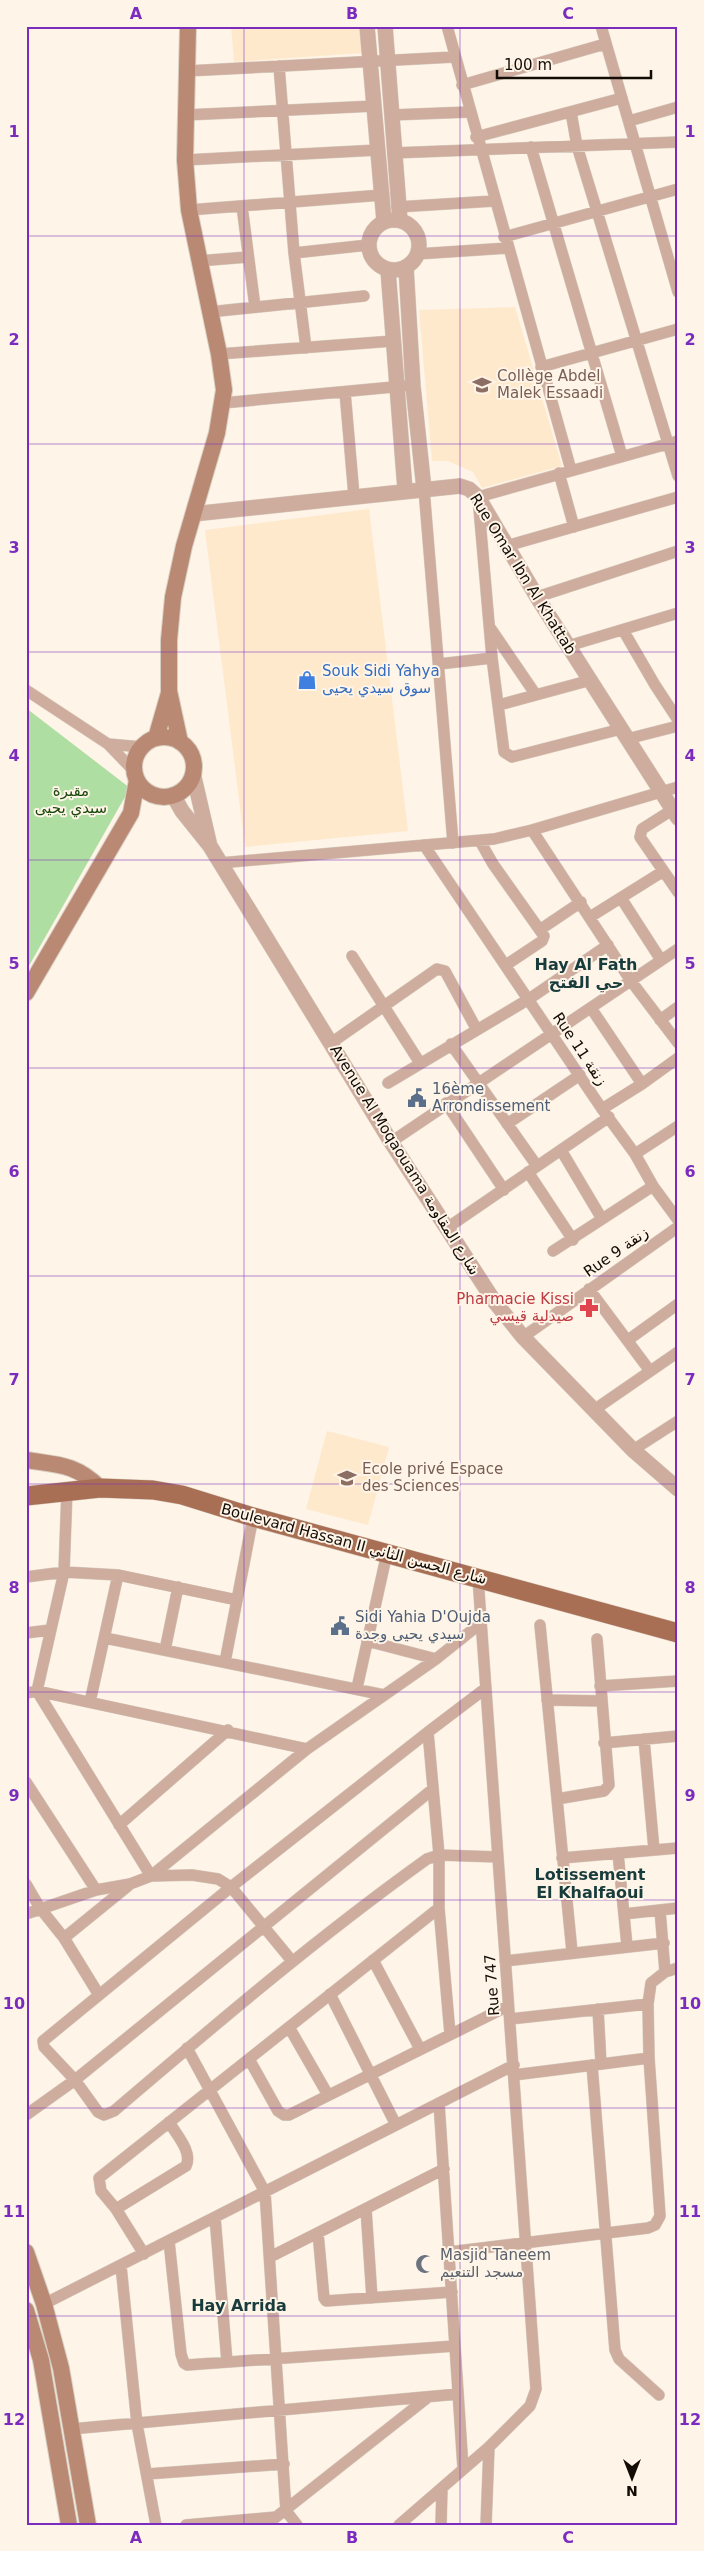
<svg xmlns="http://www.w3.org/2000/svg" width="704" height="2551" viewBox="0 0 704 2551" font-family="'DejaVu Sans','Noto Naskh Arabic',sans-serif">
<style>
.built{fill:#ffe9cc}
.green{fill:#afdea2}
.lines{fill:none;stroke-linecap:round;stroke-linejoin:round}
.minor-casing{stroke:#d8cfc3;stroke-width:12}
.tertiary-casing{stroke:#d8cfc3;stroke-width:16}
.secondary-casing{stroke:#d8cfc3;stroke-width:18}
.primary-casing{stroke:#d8cfc3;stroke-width:20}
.minor{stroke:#cead9e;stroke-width:11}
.tertiary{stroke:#cead9e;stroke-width:15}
.secondary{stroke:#b98974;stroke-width:16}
.primary{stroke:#a96f55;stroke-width:19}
.grid{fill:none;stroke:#7b2cbf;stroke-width:1;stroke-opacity:0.55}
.labels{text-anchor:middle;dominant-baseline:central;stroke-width:4;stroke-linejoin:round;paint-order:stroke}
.education-label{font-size:15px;fill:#785e54;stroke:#fef4e7;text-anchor:start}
.street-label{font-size:15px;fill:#120c05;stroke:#fef4e7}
.shop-label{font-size:15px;fill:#366cbe;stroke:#fef4e7;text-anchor:start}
.park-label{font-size:15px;fill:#1a480a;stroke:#fef4e7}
.service-label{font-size:15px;fill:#4e5e75;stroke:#fef4e7;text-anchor:start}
.health-label{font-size:15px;fill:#be3a42;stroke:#fef4e7;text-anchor:end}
.worship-label{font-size:15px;fill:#5b616d;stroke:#fef4e7;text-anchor:start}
.neighbourhood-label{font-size:16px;font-weight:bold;fill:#183b3c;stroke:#fef4e7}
.neatline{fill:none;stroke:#7b2cbf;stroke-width:2}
.grid-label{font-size:16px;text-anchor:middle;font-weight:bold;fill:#7b2cbf}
</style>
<rect width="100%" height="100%" fill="#fef4e7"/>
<path class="built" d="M231,26H361L363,53L234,62Z
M515,307L562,466L482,488L473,472L448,461H432L419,310Z
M369,509L408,831L245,847L205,530Z
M327,1431L389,1447L368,1525L306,1509Z"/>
<path class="green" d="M26,708L130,788L26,971Z"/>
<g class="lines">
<g class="minor-casing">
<path id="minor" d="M447,26L571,470
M601,26L678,292
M279,66L294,253L306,348
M187,71L454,57
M462,85L605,44
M571,112L577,146L678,476
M185,115L375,106
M391,115L469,112
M629,121L678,107
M476,137L622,98
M531,147L622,456
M393,153L678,142
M185,160L378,150
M242,206L255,307
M397,207L494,201
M189,210L382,195
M504,237L678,189
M294,253L368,245
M417,254L508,248
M198,261L248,257
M209,312L364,296
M219,354L393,341
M541,367L678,329
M345,392L354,496
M223,403L404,386
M559,473L574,527
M424,489L453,843
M506,546L678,497
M537,597L678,551
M491,629L536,695
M623,630L655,685L678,720
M568,646L678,613
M439,664L492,658
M26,690L108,744L135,772
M499,705L591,680
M621,729L512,757L504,752L492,658L478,497L678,441
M627,739L678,726
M108,744L142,747
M672,810L642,829L640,837L678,892
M532,830L631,981L678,1043
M480,841L493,864L544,936L542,941L506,965
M424,845L602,1109L635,1154L653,1186L678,1220
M220,863L494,839L532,830L678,787
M621,898L661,960
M590,917L662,872
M541,929L581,902
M352,956L420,1063
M591,1008L642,1084
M660,1020L678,1007
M331,1043L437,969L445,971L477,1030
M451,1044L537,1166
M388,1083L529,999L608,945
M446,1103L504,1190
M602,1109L642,1084L678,1058
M507,1124L580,1075
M391,1142L678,949
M561,1150L602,1219
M635,1154L678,1126
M528,1172L573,1240
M447,1228L609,1117
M553,1251L653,1186
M589,1289L650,1371
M523,1337L678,1227
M628,1340L678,1304
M594,1410L678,1352
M633,1450L678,1421
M67,1490L64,1572L37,1691L151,1876L307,1749L436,1659L481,1623
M26,1577L64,1572L118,1575L237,1600
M540,1625L572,1952
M26,1633L50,1630
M105,1638L384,1695
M367,1641L436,1659
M165,1650L178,1587
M225,1662L253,1517
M600,1686L678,1681
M357,1688L387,1553
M486,1688L428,1732L439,1855L498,1857
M26,1693L37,1691L307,1749
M547,1700L602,1701
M90,1702L118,1575
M428,1732L231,1887L43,2041L44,2047L75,2080L433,1789
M644,1739L654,1850
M604,1743L678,1736
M26,1782L96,1890
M557,1799L604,1791L609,1785L597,1639
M119,1825L228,1730
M618,1853L627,1946
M562,1858L678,1848
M26,1884L40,1908L64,1938L128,1886
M660,1910L665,1972
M26,1914L96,1890L130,1884L151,1876L192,1875L218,1879L231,1887L292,1961
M624,1914L678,1908
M64,1938L99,1995
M373,1960L420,2049
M505,1961L664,1943
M330,1994L396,2125
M598,2009L601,2064
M510,2019L648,2004L651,1983L665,1972L678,1968
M289,2027L328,2095
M187,2048L265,2192L286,2511L297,2525
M249,2059L278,2111L284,2115H289L508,2006
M592,2065L615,2350L619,2359L659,2395
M514,2075L649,2058
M439,2103L463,2468
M26,2115L75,2080L98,2112L104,2115L114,2111C216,2024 318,1937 427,1859L439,1855V1908L450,2034
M116,2209L186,2166C193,2152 176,2134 169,2122
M366,2209L372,2298
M215,2217L227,2362
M318,2233L324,2298L326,2301L452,2292
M169,2241L181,2354L184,2363L187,2365L455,2346
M449,2252L648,2228L655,2225L660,2216L649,2058L648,2004
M144,2254L116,2209L101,2191L99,2178L439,1908
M270,2257L444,2169
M121,2266L137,2424L156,2525
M44,2304L514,2065
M71,2429L458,2394
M147,2474L284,2464
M186,2525L276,2517
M266,2525L427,2398
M399,2525L489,2447L530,2406L536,2389L478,1578
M441,2525L442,2488
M486,2525L489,2447"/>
</g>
<g class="tertiary-casing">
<path id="tertiary" d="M367,26L384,221
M385,26L400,220
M369 245a25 25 0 1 1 50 0a25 25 0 1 1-50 0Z
M406,267L413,386L424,489
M388,270L405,490
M193,514L460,486L469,489L478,497L537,597L678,818
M193,773L209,842
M173,795L182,811L210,846L391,1142L494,1301L523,1337L633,1450L678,1489"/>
</g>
<g class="secondary-casing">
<path id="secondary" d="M134 767a30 30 0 1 1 60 0a30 30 0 1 1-60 0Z
M156,738L169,693
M180,742L169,691V640L173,597L184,546L217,433L224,390L219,354L189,210L185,160L188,26
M26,993L131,813L137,780
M26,1460C59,1465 76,1464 100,1488
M26,2252L44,2304L61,2368L88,2525
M26,2310L41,2360L69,2525"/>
</g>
<g class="primary-casing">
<path id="primary" d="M26,1496L100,1488L153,1490L182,1495L253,1517L678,1633"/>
</g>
<use href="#minor" class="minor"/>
<use href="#tertiary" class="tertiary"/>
<use href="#secondary" class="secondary"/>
<use href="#primary" class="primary"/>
</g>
<path class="grid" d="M244,26V2525M460,26V2525M26,236H678M26,444H678M26,652H678M26,860H678M26,1068H678M26,1276H678M26,1484H678M26,1692H678M26,1900H678M26,2108H678M26,2316H678"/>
<defs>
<g id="school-bare" transform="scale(1.5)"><path d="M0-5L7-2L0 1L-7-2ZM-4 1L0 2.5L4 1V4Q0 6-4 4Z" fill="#8d6e63" stroke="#fef4e7" stroke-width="2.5" paint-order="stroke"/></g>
<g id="shop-bare" transform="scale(1.5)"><path d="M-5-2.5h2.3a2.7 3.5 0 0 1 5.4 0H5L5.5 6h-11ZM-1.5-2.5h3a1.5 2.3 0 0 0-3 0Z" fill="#3f7fe0" stroke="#fef4e7" stroke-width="2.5" paint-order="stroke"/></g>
<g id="civic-bare" transform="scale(1.5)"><path d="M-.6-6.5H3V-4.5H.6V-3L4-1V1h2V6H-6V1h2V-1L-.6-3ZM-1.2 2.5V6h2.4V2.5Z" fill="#5c6f8a" stroke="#fef4e7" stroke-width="2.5" paint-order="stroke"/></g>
<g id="pharmacy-bare" transform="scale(1.5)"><path d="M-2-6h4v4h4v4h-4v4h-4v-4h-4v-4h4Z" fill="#e0444e" stroke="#fef4e7" stroke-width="2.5" paint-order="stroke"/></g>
<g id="mosque-bare" transform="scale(1.5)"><path d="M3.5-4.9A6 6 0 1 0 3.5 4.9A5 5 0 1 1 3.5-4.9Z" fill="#6b7280" stroke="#fef4e7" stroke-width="2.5" paint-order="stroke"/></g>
</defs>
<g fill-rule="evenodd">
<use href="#school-bare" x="482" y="385"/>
<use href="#shop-bare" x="307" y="680"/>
<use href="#civic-bare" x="417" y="1098"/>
<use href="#pharmacy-bare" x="589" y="1308"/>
<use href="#school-bare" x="347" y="1478"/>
<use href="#civic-bare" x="340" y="1626"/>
<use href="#mosque-bare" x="425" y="2264"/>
</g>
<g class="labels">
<g class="education-label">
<text x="497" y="376">Collège Abdel<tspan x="497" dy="17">Malek Essaadi</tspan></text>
<text x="362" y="1469">Ecole privé Espace<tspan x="362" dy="17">des Sciences</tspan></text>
</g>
<g class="street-label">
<text transform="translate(523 574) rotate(58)">Rue Omar Ibn Al Khattab</text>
<text transform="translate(580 1049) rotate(56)">Rue 11 زنقة</text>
<text transform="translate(405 1160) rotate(58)">Avenue Al Moqaouama شارع المقاومة</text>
<text transform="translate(616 1252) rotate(-35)">Rue 9 زنقة</text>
<text transform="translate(354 1544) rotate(15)">Boulevard Hassan II شارع الحسن الثاني</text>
<text transform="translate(492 1985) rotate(-94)">Rue 747</text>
</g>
<g class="shop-label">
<text x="322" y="671">Souk Sidi Yahya<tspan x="322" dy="17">سوق سيدي يحيى</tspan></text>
</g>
<g class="park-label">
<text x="71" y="791">مقبرة<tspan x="71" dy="17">سيدي يحيى</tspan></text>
</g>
<g class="service-label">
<text x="432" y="1089">16ème<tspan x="432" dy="17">Arrondissement</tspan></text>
<text x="355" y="1617">Sidi Yahia D'Oujda<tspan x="355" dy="17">سيدي يحيى وجدة</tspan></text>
</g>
<g class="health-label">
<text x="574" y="1299">Pharmacie Kissi<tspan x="574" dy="17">صيدلية قيسي</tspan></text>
</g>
<g class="worship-label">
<text x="440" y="2255">Masjid Taneem<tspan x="440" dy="17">مسجد التنعيم</tspan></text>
</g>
<g class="neighbourhood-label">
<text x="586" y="964">Hay Al Fath<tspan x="586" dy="18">حي الفتح</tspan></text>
<text x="590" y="1874">Lotissement<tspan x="590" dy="18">El Khalfaoui</tspan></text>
<text x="239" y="2305">Hay Arrida</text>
</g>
</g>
<rect width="704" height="2551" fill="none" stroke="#fef4e7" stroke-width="55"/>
<g transform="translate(632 2478) rotate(180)" stroke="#fef4e7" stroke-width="4" paint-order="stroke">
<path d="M0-4L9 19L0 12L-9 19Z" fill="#120c05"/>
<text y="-8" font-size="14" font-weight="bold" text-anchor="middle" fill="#120c05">N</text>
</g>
<path d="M497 70v8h154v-8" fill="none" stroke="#120c05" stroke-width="2.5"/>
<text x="504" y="70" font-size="15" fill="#120c05" stroke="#fef4e7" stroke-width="4" paint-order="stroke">100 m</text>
<rect x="28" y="28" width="648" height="2496" class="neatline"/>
<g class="grid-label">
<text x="136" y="19">A</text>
<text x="352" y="19">B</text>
<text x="568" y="19">C</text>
<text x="14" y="137">1</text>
<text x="690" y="137">1</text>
<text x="14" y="345">2</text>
<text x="690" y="345">2</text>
<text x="14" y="553">3</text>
<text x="690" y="553">3</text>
<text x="14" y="761">4</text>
<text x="690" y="761">4</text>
<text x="14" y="969">5</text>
<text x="690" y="969">5</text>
<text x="14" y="1177">6</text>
<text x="690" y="1177">6</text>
<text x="14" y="1385">7</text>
<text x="690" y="1385">7</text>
<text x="14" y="1593">8</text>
<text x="690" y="1593">8</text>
<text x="14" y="1801">9</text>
<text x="690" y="1801">9</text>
<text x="14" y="2009">10</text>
<text x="690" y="2009">10</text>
<text x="14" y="2217">11</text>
<text x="690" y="2217">11</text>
<text x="14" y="2425">12</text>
<text x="690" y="2425">12</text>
<text x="136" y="2543">A</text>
<text x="352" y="2543">B</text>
<text x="568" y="2543">C</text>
</g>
</svg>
